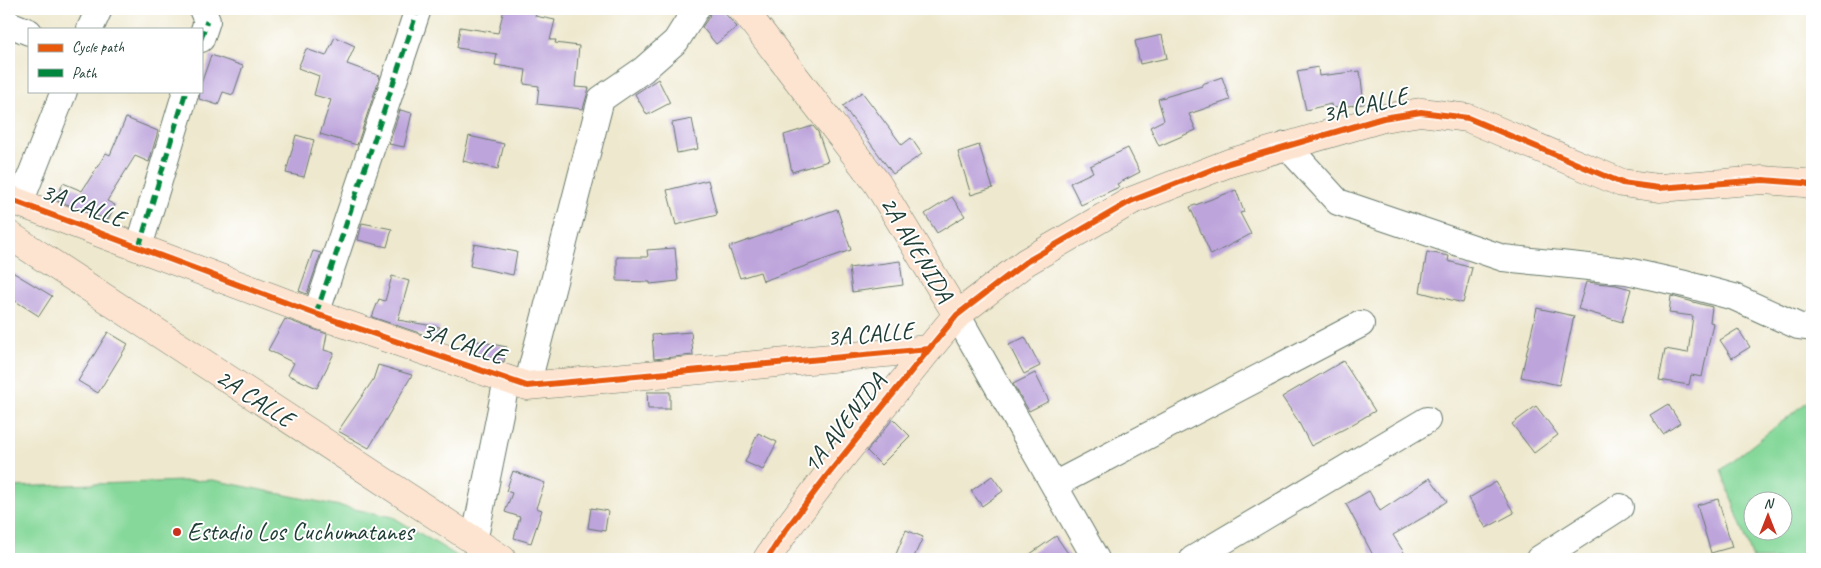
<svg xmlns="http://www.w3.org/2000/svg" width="1821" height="568" viewBox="0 0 1821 568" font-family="Caveat,sans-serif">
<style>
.green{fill:#85d89a;stroke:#528a67;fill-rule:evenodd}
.building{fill:#bda4db}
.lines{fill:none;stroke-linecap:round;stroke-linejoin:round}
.street-casing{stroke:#67796a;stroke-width:28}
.secondary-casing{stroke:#67796a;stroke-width:29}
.street{stroke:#fff;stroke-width:26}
.secondary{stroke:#fde4d0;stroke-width:28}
.quiet{stroke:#00873e;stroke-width:5;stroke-dasharray:10 5;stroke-linecap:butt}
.cycleway-casing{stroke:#fff;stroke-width:9}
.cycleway{stroke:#e8590c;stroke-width:6}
.poi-dot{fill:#c8321e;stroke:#fff;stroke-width:2}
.labels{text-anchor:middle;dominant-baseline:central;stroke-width:4;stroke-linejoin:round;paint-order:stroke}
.street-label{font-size:25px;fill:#1f3d34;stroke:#fff}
.poi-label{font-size:25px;fill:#1f3d34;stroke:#fff;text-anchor:start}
</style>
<rect width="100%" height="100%" fill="#fff"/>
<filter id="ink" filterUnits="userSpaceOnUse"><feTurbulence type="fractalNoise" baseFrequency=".02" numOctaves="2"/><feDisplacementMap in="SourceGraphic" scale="10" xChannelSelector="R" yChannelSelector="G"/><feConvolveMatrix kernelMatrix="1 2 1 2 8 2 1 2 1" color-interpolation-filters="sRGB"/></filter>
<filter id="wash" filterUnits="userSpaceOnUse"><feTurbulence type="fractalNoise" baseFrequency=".0096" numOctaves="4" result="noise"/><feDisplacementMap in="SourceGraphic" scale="20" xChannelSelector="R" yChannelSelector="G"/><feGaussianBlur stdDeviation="1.12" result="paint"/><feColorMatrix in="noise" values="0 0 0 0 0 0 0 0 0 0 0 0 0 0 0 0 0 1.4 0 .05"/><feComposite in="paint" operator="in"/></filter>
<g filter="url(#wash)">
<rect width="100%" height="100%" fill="#eee8ce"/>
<path class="green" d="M1812,398V559H1753L1721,470ZM1754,500H1784V530H1754Z
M213,480L393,517L462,559H9V487Z"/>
<g id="blocks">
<path class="building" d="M504,9H537L535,16L555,20L550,40H556L555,43L579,46L575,87L589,88L583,109L537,104L539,86L524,84L526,70L495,65L497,54L457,48L460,27L498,33Z
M711,9H721L737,27L716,44L702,27L709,17Z
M1162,35L1167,58L1140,64L1135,41Z
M335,37L355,46L347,64L380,76L357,145L320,134L331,100L314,95L319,76L298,68L306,49L326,56Z
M211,55L243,66L233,95L223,92L218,105L199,99L201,84Z
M1318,67L1319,76L1360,71L1364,104L1332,108L1331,104L1306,110L1297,71Z
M1222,77L1230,100L1189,114L1196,130L1159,146L1150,127L1164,120L1158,99L1202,86V84Z
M658,79L670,103L647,115L635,94Z
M862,92L902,145L911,138L922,154L893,174L843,106Z
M400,110L412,113L404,147L389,144Z
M126,118L158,131L149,162L135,156L107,201L115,205L108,220L56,200L63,183L82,191L106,153L110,155Z
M692,119L698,149L677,153L672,123Z
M813,126L818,132L828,161L792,172L784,135Z
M296,135L314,140L304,177L286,173Z
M469,136L504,144L498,169L463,161Z
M979,145L993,188L971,195L958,152Z
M1128,148L1140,172L1117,184L1119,187L1081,205L1070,183L1093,172L1090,166Z
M708,180L717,215L676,225L667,190Z
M1236,190L1244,212L1240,213L1251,234L1211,255L1190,207Z
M952,197L965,216L937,233L925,214Z
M837,209L851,250L763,281L760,272L740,278L729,247Z
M362,223L392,229L387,247L358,240Z
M474,244L517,252L513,275L470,266Z
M675,248L678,281L650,284V282L617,281V257H648L647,250Z
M313,251L321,253L307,294L299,291Z
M1427,252L1449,256L1448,261L1472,268L1463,303L1420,292Z
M900,261L903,285L852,292L849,268Z
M9,270L52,296L39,316L9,297Z
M392,276L409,281L398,320L440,327L434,338L372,317L379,299L385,301Z
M1586,282L1616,285L1631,289L1622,322L1578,309Z
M1671,296L1712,307L1710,322L1713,323L1702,377L1691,375L1689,385L1659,380L1665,349L1688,353L1693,316L1669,313Z
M1537,308L1574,316L1559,385L1521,377Z
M285,319L327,334L324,350L334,353L317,388L288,375L294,363L268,350Z
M1738,329L1750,347L1732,358L1720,340Z
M108,332L128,344L98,393L78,381Z
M691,332L693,355L654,359L652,335Z
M1025,337L1040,366L1024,374L1009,345Z
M472,340L507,347L504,362L470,350Z
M1343,361L1375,411L1346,428L1311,446L1297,419L1282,397Z
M378,365L412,375L369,448L338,431L373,380Z
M1035,373L1049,401L1029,411L1013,384Z
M647,392H670V409H648Z
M1668,404L1680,423L1663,434L1650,415Z
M1536,406L1558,435L1534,453L1512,424Z
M893,419L910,436L881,465L867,451Z
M758,433L777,442L763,470L745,462Z
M513,471L545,483L536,508L542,510L531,543L514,538L520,517L505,512L512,493L506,491Z
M992,476L1003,491L982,506L971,491Z
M1430,478L1447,501L1429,514L1393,535L1408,559H1375L1346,504L1369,491L1380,511Z
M1496,482L1514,513L1486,528L1469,498Z
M1718,499L1732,547L1711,553L1697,505Z
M591,508L608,511L605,531L588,528Z
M906,530L923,537L913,559H894Z
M1056,536L1072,559H1023Z"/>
</g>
</g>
<g filter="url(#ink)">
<use href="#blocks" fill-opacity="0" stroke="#67796a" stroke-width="1"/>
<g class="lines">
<g class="street-casing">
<path id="street" d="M9,24L29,32
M90,29L99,9
M201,39L207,21L202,9
M1286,145L1338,202L1503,258L1627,271L1685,284L1734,297L1798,326L1812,328
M20,203L64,91
M139,247L186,91
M316,314L418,9
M957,315L1096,559
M527,386L601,99L643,70L676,41L696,9
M1054,485L1361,324
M474,542L507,379
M1193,559L1427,420
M1539,559L1620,507"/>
</g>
<g class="secondary-casing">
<path id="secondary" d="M743,9L877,183L957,315
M9,199L316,314L527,386L929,349
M9,235L502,559
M767,559L785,531L826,477L929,349L957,315L1026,262L1131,201L1229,163L1383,118L1421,112L1468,118L1622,183L1659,188L1763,180L1804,183L1812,185"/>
</g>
<use href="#street" class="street"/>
<use href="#secondary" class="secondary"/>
<path class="quiet" d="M201,39L207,21
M139,247L186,91
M316,314L418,9"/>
<g class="cycleway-casing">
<path id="cycleway" d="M9,199L316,314L527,386L929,349
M767,559L785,531L826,477L929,349L957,315L1026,262L1131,201L1229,163L1383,118L1421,112L1468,118L1622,183L1659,188L1763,180L1804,183L1812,185"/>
</g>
<use href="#cycleway" class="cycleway"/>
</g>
</g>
<circle class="poi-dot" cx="177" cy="532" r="5"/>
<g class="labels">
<g class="street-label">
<text transform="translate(1365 105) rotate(-13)">3A CALLE</text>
<text transform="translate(83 205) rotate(20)">3A CALLE</text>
<text transform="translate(917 249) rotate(59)">2A AVENIDA</text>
<text transform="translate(870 334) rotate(-5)">3A CALLE</text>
<text transform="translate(463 343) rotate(19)">3A CALLE</text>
<text transform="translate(255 398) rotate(33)">2A CALLE</text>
<text transform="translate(844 423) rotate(-52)">1A AVENIDA</text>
</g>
<g class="poi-label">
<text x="187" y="532">Estadio Los Cuchumatanes</text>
</g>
</g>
<rect width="1821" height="568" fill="none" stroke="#fff" stroke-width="30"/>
<rect x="28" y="28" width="175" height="65" fill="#ffffff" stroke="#a5b1ae"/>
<rect x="38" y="44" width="25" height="8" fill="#e8590c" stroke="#a5b1ae"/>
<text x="72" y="52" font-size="15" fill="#1f3d34">Cycle path</text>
<rect x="38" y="69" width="25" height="8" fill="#00873e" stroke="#a5b1ae"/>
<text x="72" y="78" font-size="15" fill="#1f3d34">Path</text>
<g transform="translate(1768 516)"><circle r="24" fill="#ffffff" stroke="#a5b1ae"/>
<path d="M0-4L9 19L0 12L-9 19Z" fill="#c8321e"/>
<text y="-8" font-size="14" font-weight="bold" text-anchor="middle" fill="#1f3d34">N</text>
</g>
</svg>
